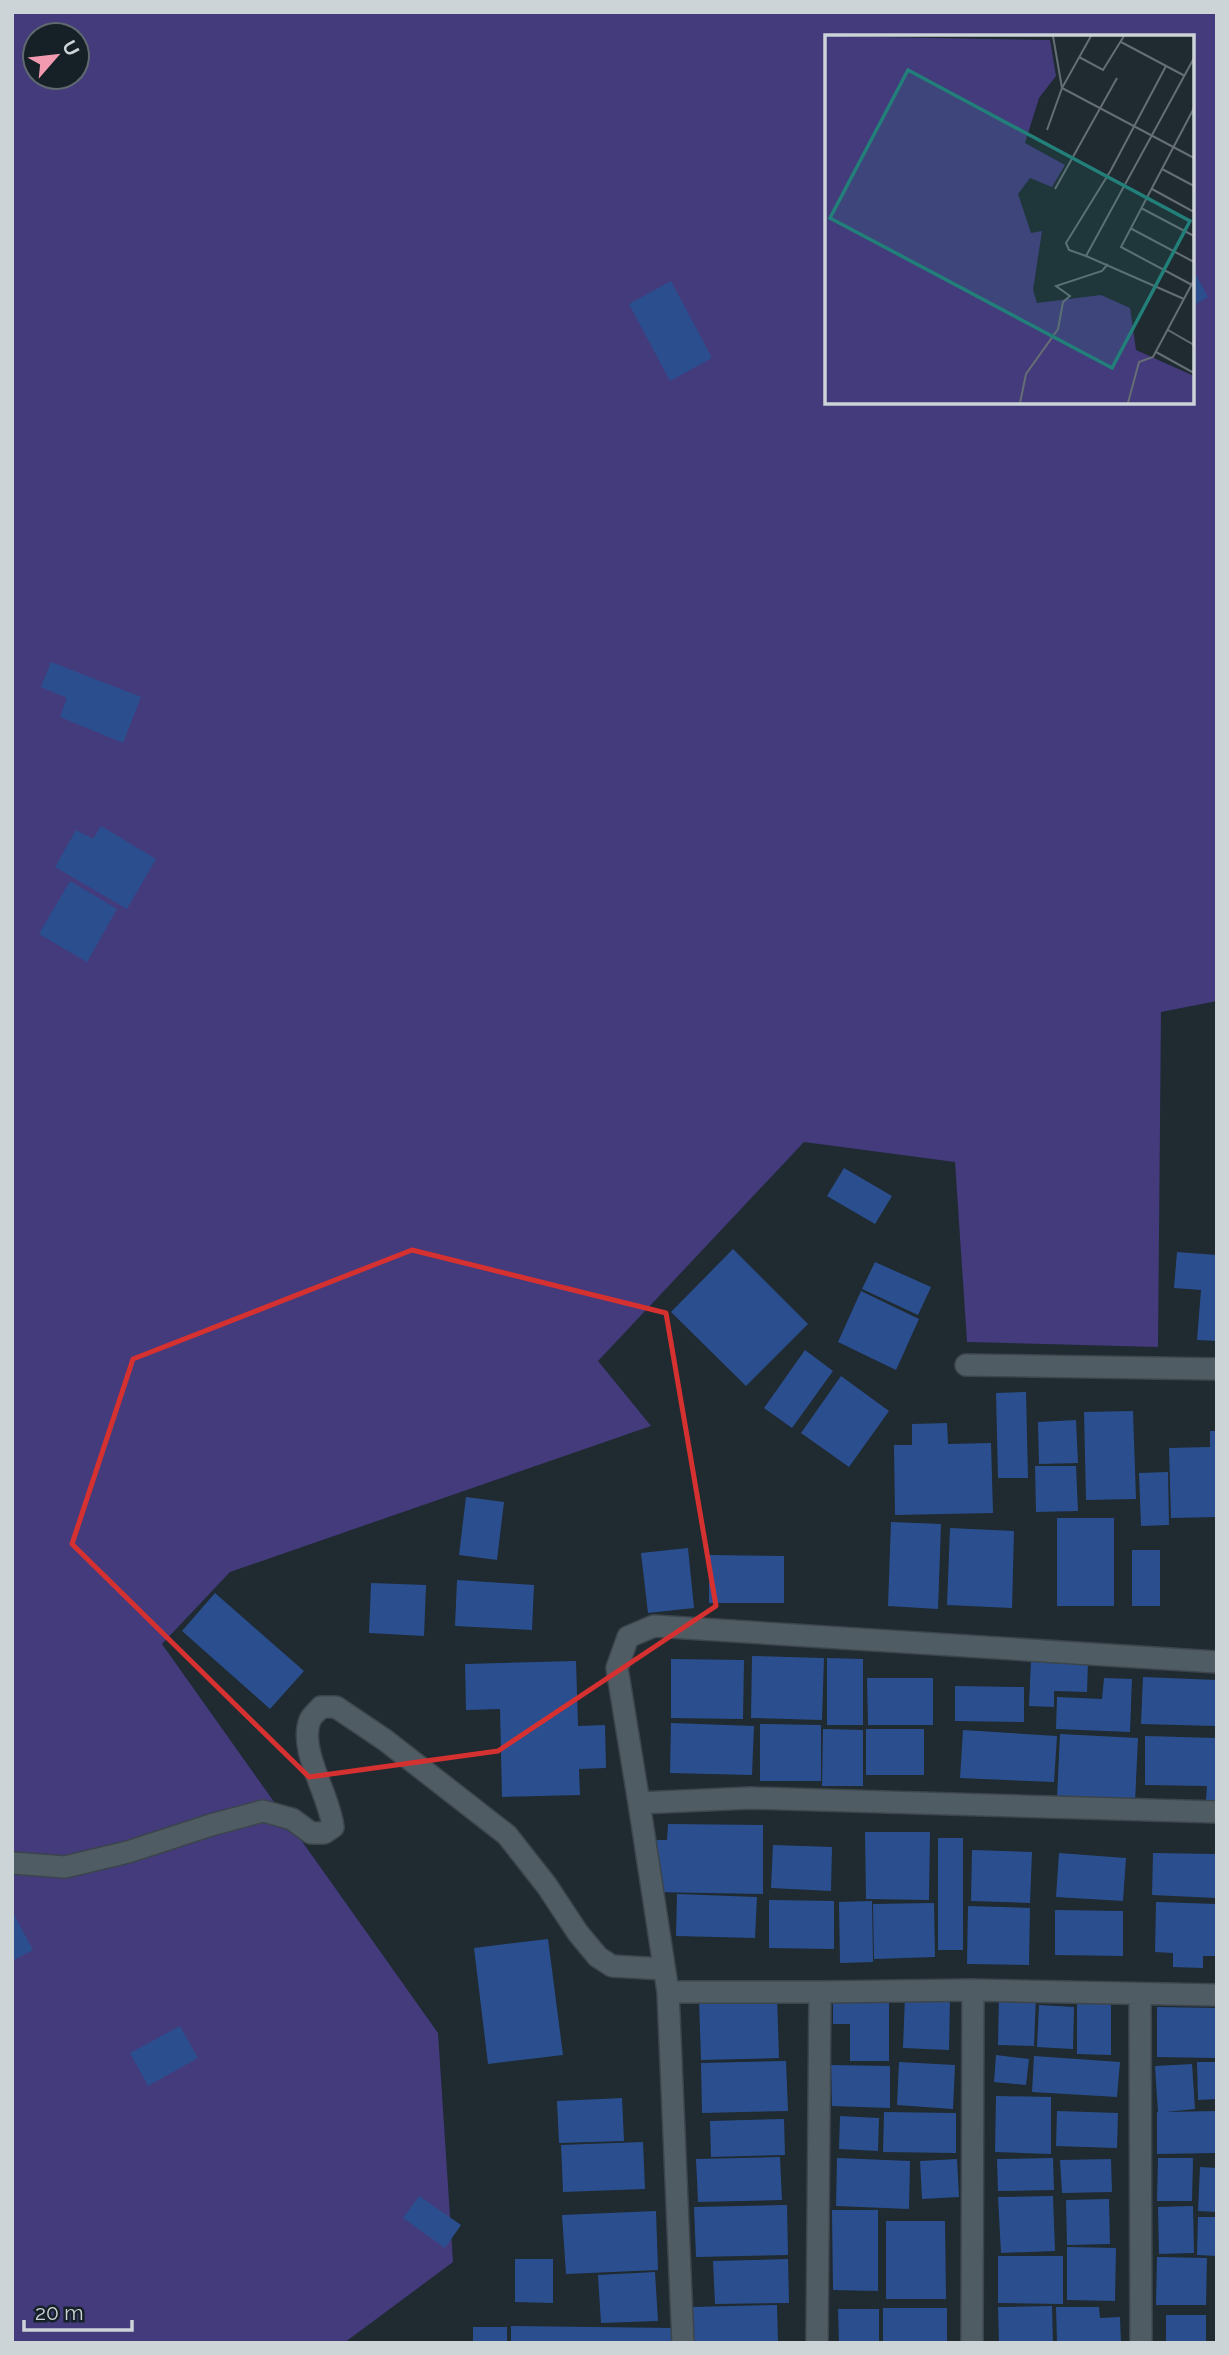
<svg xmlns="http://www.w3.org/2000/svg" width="1229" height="2355" viewBox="0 0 1229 2355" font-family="Raleway,sans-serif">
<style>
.green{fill:#433b7c;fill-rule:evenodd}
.building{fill:#2b4f8e}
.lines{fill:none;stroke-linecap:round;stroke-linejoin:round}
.street-casing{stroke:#3c454b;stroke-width:24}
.street{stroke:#505c64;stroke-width:21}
.marked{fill:none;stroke:#d63131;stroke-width:5;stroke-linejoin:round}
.inset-road{fill:none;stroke:#656e74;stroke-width:2}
.view{fill:#227f79;fill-opacity:0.15;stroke:#227f79;stroke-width:3.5}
.inset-edge{fill:none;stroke:#cdd4d8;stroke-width:3.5}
</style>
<rect width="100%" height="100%" fill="#1f2a31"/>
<path class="green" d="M12,12H1217V1001L1161,1012L1158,1347L967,1342L955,1162L804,1142L598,1361L651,1426L230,1572L162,1644L438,2033L453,2262L344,2343H12ZM35,35H77V77H35ZM827,37H1192V402H827Z"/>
<path class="building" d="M1192,268L1208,297L1192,306Z
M671,281L712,358L670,381L629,304Z
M51,662L141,697L123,743L60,717L67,698L41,687Z
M101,826L156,859L127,909L55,867L76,830L93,839Z
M70,881L117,909L87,962L39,934Z
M844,1168L892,1196L875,1224L827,1196Z
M733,1249L808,1324L746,1386L671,1312Z
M1177,1252L1217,1255V1341L1197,1340L1201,1290L1174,1288Z
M875,1262L931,1287L918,1315L862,1289Z
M861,1291L919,1319L896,1370L838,1342Z
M805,1350L833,1371L792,1428L764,1408Z
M841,1376L889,1411L849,1467L801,1433Z
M1026,1392L1028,1478H998L996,1393Z
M1133,1411L1136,1499L1086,1500L1084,1412Z
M1076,1420L1078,1463L1039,1464L1038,1422Z
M947,1423L948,1444L991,1443L993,1513L895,1515L894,1445H912V1424Z
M1210,1431H1217V1517L1171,1518L1169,1448L1210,1447Z
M1035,1466H1076L1078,1511L1036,1512Z
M1168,1472L1169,1525L1141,1526L1139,1473Z
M466,1497L504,1502L497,1560L459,1555Z
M1057,1518H1114V1606H1057Z
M891,1522L941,1524L938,1609L888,1606Z
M950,1528L1014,1531L1012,1608L947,1605Z
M688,1548L694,1608L648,1613L641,1553Z
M1132,1550H1160V1606H1132Z
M709,1555L784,1556V1603H709Z
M457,1580L534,1585L532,1630L455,1626Z
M371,1583L426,1585L424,1636L369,1633Z
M215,1593L304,1671L270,1709L182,1631Z
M752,1656L824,1658L822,1720L751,1718Z
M827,1658L863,1659V1725H827Z
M671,1659L744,1660L743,1719L671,1718Z
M1031,1660L1088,1662L1087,1692L1054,1691V1707L1029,1706Z
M576,1661L578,1726L605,1725L606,1768L579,1769L580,1795L502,1797L500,1709L466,1710L465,1664Z
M1143,1677L1217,1680L1216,1726L1141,1724Z
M867,1678H933V1725H868Z
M1104,1678L1132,1679L1130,1732L1056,1729L1057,1697L1102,1699Z
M955,1686L1024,1687V1722L955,1721Z
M671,1723L754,1726L752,1775L670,1773Z
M760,1724L821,1725V1781H760Z
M823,1729L863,1730V1786H822Z
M866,1729H924V1775H866Z
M963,1730L1057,1736L1054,1782L960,1778Z
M1060,1734L1138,1738L1135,1802L1057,1798Z
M1145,1736L1217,1738V1800H1206L1207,1786L1145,1785Z
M668,1824L763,1825V1894L654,1892L655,1840H667Z
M865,1832H930L929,1900L866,1899Z
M938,1838H963V1950H938Z
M773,1845L832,1847L831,1891L771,1888Z
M972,1850L1032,1852L1030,1903L971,1901Z
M1059,1853L1126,1858L1123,1901L1056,1897Z
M1153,1853L1217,1854L1216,1898L1152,1895Z
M677,1894L757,1897L755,1938L676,1936Z
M769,1900L834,1901V1949L769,1948Z
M872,1901L873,1962L840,1963L839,1902Z
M1156,1902L1217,1904V1956H1203V1968L1173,1967V1953L1155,1952Z
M934,1903L935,1957L874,1959L873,1904Z
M968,1906L1030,1908L1029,1965L967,1964Z
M1055,1910L1123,1911V1956L1055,1955Z
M12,1911L33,1950L12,1961Z
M548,1939L563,2055L488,2064L474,1948Z
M999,1995L1036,1996L1034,2046L998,2045Z
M777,1996L779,2058L701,2060L699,1999Z
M905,1996L950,1997L949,2050L903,2048Z
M833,1999H889V2061H850V2024H833Z
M1077,2003H1111V2055L1077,2054Z
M1039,2005L1074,2007L1073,2049L1037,2047Z
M1157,2007L1217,2008V2058L1157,2057Z
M180,2026L198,2058L148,2086L130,2053Z
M996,2055L1029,2059L1026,2085L994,2082Z
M1034,2056L1120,2062L1117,2097L1032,2092Z
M786,2061L788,2111L702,2113L701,2063Z
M899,2062L955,2065L953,2109L897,2105Z
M1197,2062H1217V2099L1198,2100Z
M1192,2064L1195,2109L1165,2112L1217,2111V2153L1157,2154V2112H1158L1155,2066Z
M831,2065L890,2066V2108L832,2106Z
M996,2096L1051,2097V2154L995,2152Z
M622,2098L624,2141L559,2143L557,2101Z
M1057,2111L1118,2113L1117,2148L1056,2146Z
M884,2112L956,2113V2153L883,2152Z
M840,2116L879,2118L878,2151L839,2149Z
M784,2119L785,2155L711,2157L710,2121Z
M643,2142L645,2189L563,2192L561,2145Z
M780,2157L782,2200L698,2202L696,2159Z
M837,2158L910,2161L909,2209L836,2206Z
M1053,2158L1054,2190L998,2191L997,2159Z
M1158,2158H1193L1192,2201H1157Z
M957,2159L959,2197L922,2199L920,2161Z
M1111,2159L1112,2192L1062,2193L1060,2160Z
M1200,2167L1217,2168V2212L1198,2211Z
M419,2196L461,2225L445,2248L403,2218Z
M1053,2196L1055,2251L1001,2253L998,2197Z
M1109,2199L1110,2244L1067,2245L1066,2200Z
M787,2205L788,2255L696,2257L694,2207Z
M1193,2206L1194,2253L1159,2254L1158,2207Z
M832,2210H878V2291L833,2290Z
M656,2211L658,2270L566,2274L562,2215Z
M1198,2217H1217V2256L1197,2255Z
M886,2221H945L946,2299H886Z
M1067,2247L1116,2248L1115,2301L1067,2300Z
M998,2256H1063V2304L998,2303Z
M1157,2257L1207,2258L1206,2305H1156Z
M515,2259H553V2303L515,2302Z
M788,2259L789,2303L715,2304L713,2261Z
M655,2272L658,2321L601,2323L598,2275Z
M777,2305L778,2343H693L692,2307Z
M1052,2306L1053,2343H999L998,2307Z
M1056,2307H1099L1100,2318L1120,2317L1121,2343H1057Z
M883,2308H947V2343H883Z
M838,2309H879V2343H839Z
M1166,2315H1206V2343H1166Z
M511,2326L673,2328V2343H511Z
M473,2327H507V2343H473Z"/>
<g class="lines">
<g class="street-casing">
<path id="street" d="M966,1365L1217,1369
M639,1803L617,1668L628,1637L654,1626L1217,1662
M12,1863L65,1867L128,1852L211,1825L263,1811L292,1819L311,1833H324L333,1827C330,1796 298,1750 310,1720C312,1715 318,1711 321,1707H336L385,1740L507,1835L547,1886L578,1933L598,1957L612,1966L664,1969
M668,1992H820
M1140,1994L1141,2343
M683,2343L668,1992L639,1803L750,1798L1217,1812
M817,2343L820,1992L973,1990L1217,1995
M972,2343L973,1990"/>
</g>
<use href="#street" class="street"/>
</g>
<path class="marked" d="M412,1250L666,1313L716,1606L498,1751L309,1777L72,1544L133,1359Z"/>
<g transform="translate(825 35)">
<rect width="369" height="369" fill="#1f2a31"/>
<path d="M0,1L225,5L231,41L214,63L200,108L240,130L227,152L205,143L193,159L206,198L217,196L208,255L212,268L276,260L305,273L311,315L369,341V368H0Z" fill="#433b7c"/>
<path class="inset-road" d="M266,1L237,53L369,123M296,7L360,41M254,22L278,35L299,1M369,73L296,212L369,251M222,95L237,53L228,1M337,134L369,151M230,154L292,43M327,154L369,177M316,173L369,201M305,193L369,227M261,221L244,215L241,208L286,135L341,31M359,264L261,221L369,23M343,295L369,310M331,317L369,338M195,368L201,339L233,294L238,267L245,261L231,251L277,236L283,229M303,368L314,327L328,322L369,245"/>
<path class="view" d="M83,35L365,186L287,333L5,183Z"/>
<rect width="369" height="369" class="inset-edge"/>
</g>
<rect width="1229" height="2355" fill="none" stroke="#cdd4d8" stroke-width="28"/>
<g transform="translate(56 56) rotate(62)"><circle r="33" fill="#162127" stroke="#5f696e" stroke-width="2"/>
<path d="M0-5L12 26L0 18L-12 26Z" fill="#f29ab0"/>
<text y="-10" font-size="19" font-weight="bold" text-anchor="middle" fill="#cdd4d8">U</text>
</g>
<path d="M24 2320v10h108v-10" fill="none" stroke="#cdd4d8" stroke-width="3.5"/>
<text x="35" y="2320" font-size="21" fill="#cdd4d8" stroke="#162127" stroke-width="5" paint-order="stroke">20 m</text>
</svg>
